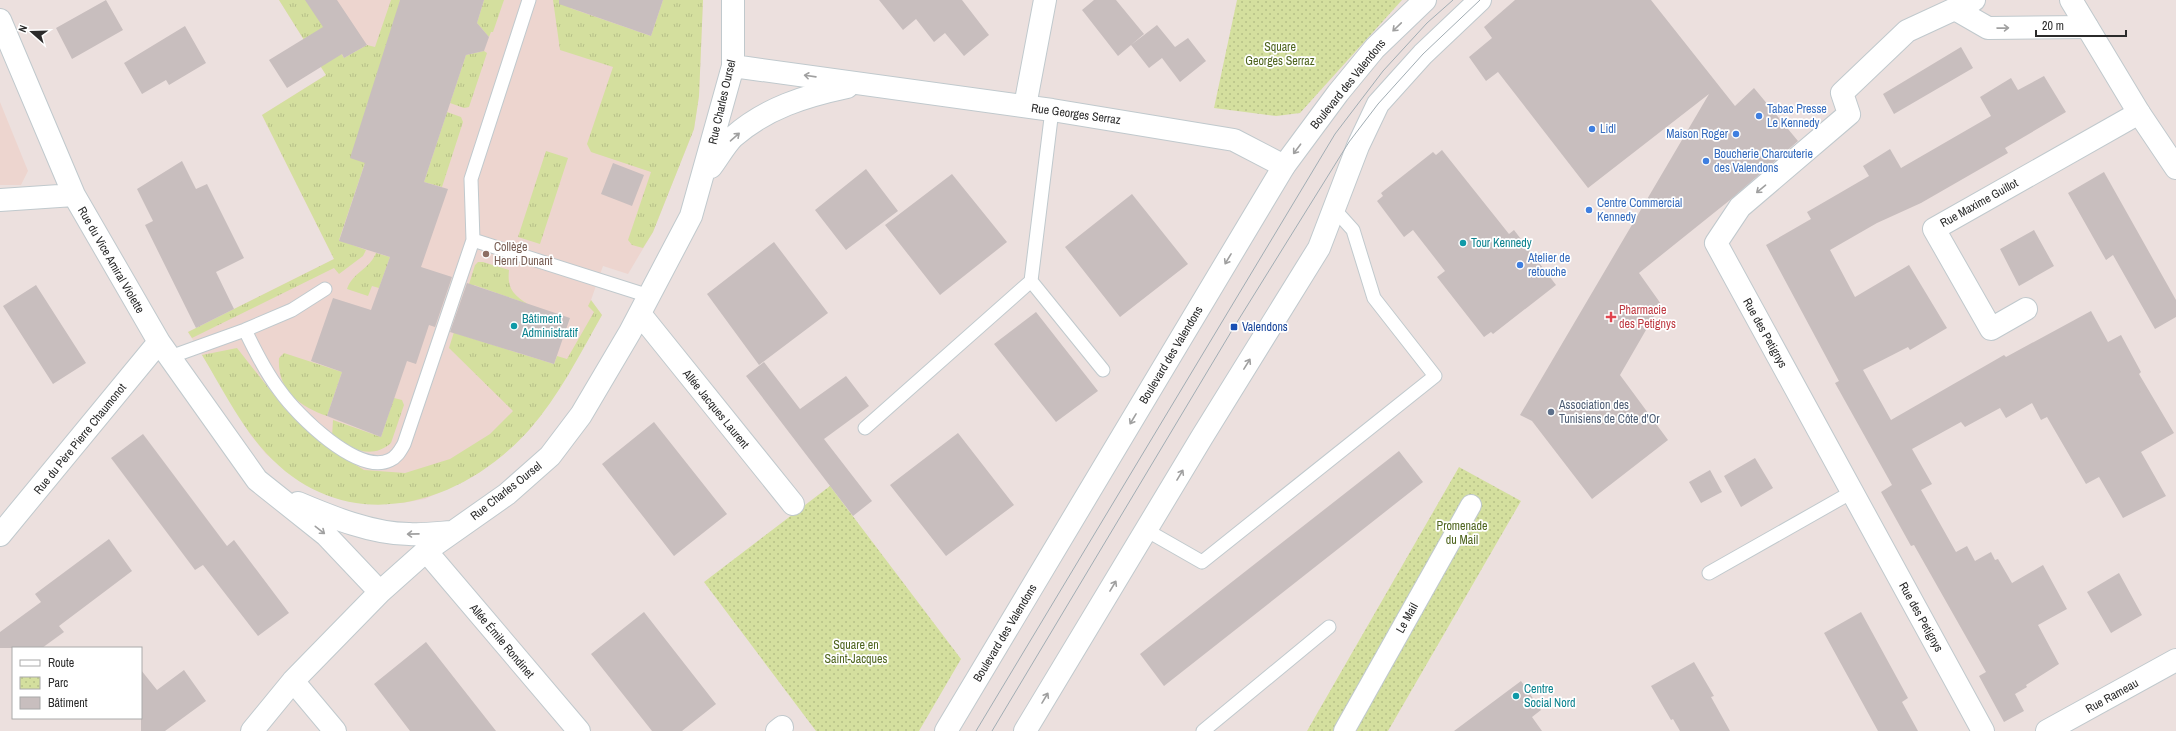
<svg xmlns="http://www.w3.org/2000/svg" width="2176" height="731" viewBox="0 0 2176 731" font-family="'Archivo Narrow',sans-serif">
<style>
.education{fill:#edd5cf}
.grass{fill:url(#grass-tufts)}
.park{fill:url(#park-dots)}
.building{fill:#c8bebe}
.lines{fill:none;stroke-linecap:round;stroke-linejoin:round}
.service-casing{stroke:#c0c9cd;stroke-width:15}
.pedestrian-casing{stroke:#c0c9cd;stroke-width:22}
.minor-casing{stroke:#c0c9cd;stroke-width:24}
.tertiary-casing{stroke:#c0c9cd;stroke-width:24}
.service{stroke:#fff;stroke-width:13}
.pedestrian{stroke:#fff;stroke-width:20}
.minor{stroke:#fff;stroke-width:22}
.tertiary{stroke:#fff;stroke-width:22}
.tram{stroke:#a1adb4;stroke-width:1}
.oneway{stroke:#a0a0a0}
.shop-dot{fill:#3f7fe0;stroke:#fff;stroke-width:1.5}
.culture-dot{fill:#0f9aa8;stroke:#fff;stroke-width:1.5}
.education-dot{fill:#8d6e63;stroke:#fff;stroke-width:1.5}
.health-dot{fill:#e0444e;stroke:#fff;stroke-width:1.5}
.transit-dot{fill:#1a4fb4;stroke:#fff;stroke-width:1.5}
.service-dot{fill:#5c6f8a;stroke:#fff;stroke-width:1.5}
.labels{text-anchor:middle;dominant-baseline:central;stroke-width:3.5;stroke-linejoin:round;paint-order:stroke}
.park-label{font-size:12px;fill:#4f651f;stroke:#fff}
.street-label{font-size:12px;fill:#2b2b2b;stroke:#fff}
.shop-label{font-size:12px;fill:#366cbe;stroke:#fff;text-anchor:start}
.culture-label{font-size:12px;fill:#0d838f;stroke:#fff;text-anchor:start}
.education-label{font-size:12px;fill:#785e54;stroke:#fff;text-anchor:start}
.health-label{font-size:12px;fill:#be3a42;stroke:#fff;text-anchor:start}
.transit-label{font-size:12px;fill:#164399;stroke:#fff;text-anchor:start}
.service-label{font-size:12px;fill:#4e5e75;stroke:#fff;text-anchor:start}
</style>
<defs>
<pattern id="grass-tufts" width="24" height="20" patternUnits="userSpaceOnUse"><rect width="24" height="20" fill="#d4df9e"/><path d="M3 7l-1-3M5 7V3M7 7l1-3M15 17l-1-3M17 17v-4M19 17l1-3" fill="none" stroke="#b6c088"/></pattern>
<pattern id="park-dots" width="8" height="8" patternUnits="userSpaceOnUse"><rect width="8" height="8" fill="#d4df9e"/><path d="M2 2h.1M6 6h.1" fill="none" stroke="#b6c088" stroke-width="1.8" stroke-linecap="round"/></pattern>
</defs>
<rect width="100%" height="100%" fill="#ece0de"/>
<path class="education" d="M279,0H703L699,96L694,129L653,232L628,274L603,266L591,300L602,315L558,390L530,429L503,455L474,476L425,499L402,503H364L327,494L295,478L266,454L250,434L188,332L334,259L262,115L326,75Z
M0,102L28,171L21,185H0Z"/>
<path class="grass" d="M279,0H319L310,6L344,58L367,45L375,47L391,0H400L365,163L339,240L366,250L363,256L339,274L334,268L192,338L188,332L334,259L262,115L326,75Z
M484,0H504L493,32H491L489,37L477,23Z
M553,0H573L570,8L651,36L663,0H703L699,96L694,129L653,232L643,248L632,245L628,240L651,172L591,152L587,144L613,67L560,50Z
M484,51L487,53L469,107L464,108L450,103L466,55Z
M447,112L461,117L463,122L442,187L424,182Z
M546,151L568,158L540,244L518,237Z
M376,253L390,257L379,288L372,286L368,296L347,289C353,272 369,270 376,253Z
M478,262H483L509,270C507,288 513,295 528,304L474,285L458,334L554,364L557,356L567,359L594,312L588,306L591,300L602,315C580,354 559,396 529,430C459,508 345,539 266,453C240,425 222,388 202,355L237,348L285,409L333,451L364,470L405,473L450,459L490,434L513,411L449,348L475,265Z
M284,353L342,372L327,416C299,406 277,390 279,358Z
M394,398L402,400L404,405L391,443C371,460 352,449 332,437L333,420L381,437Z"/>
<path class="park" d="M1237,0H1402L1300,113L1276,116L1214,108Z
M1459,467L1521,501L1388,731H1307Z
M830,486L961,659L919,731H816L704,582Z"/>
<path class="building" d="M106,0L123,30L72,59L56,28Z
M305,0H337L367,45L344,58L342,54L287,88L269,60L323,27Z
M400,0H484L477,23L489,37L484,51L466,55L424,182L448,189L421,267L452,277L435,327L429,325L416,364L407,361L381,437L327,416L342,372L311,361L333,298L371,310L390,257L339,241L365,163L350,158Z
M559,0H663L651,36L559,4Z
M879,0H962L989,35L964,56L945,33L934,42L916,19L903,30Z
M1094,0H1116L1144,34L1118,56L1082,10Z
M1515,0H1651L1735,106L1754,88L1798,141L1730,200L1639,273L1661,304L1620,375L1668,440L1592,499L1532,421L1520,415L1709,94L1588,188L1498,72L1486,81L1469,57L1492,38L1484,27Z
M1157,25L1175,47L1188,38L1206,61L1180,82L1162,58L1149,68L1131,45Z
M185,26L206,63L169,85L166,80L142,94L124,63Z
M1961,47L1973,68L1894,114L1883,94Z
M2044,76L2066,112L2005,148L2008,153L1921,203L1877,223L1830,250L1855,297L1909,265L1947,328L1910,350L1908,347L1863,370L1891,420L2004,355L2006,357L2091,311L2108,342L2121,335L2141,372L2139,374L2174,433L2141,452L2166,496L2123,518L2099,477L2086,484L2047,417L2041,420L2032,403L2006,418L2000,408L1965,427L1961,422L1912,449L1932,484L1921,490L1956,552L1967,546L1975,561L1991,552L1995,560L1998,559L2012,583L2043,565L2067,609L2038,625L2059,664L2026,685L2027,687L2015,694L2024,711L2004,722L1979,676L1986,672L1914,545L1911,546L1881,492L1892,485L1835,383L1839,381L1766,245L1811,219L1807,212L1869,176L1863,166L1890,149L1901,168L1991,116L1980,97L2011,78L2018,90Z
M1442,150L1509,234L1514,230L1556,285L1493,334L1491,332L1484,337L1437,277L1445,271L1413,230L1404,237L1377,201L1383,196L1381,193L1433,152L1436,155Z
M182,161L196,189L207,184L244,258L216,272L234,309L196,328L145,225L153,221L137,189Z
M613,163L644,175L632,206L601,194Z
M866,169L898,211L846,250L815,210Z
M2104,172L2176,300V317L2155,329L2113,255L2106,260L2068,193Z
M952,174L1007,242L940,295L885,225Z
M1132,194L1188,264L1120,317L1065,247Z
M2034,230L2054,266L2019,286L2000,249Z
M774,242L828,313L759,365L707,294Z
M467,283L570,318L554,364L450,332Z
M36,285L86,363L53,384L3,306Z
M1036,312L1098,391L1056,422L994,344Z
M764,362L800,409L846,376L869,406L824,439L872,501L853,516L746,376Z
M654,422L727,514L674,556L602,464Z
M958,433L1014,505L946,556L890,485Z
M143,434L227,546L234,540L289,613L258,636L203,565L195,570L111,458Z
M1399,451L1423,482L1164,686L1140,654Z
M1755,458L1773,488L1741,507L1724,476Z
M1710,470L1722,492L1701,503L1689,482Z
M109,539L132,571L59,626L64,632L42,648H0V632L41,602L35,594Z
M2119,573L2142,615L2111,633L2087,592Z
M644,612L716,704L682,731H652L591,654Z
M1861,612L1908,698L1902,702L1918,731H1878L1824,633Z
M426,642L496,731H410L374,684Z
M1694,662L1714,696L1711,697L1730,731H1680L1673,719L1671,720L1651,686Z
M141,670L157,690L184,670L206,701L165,731H141Z
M1521,681L1541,710L1532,717L1542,731H1454Z"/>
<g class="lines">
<g class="service-casing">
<path id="service" d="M473,240L471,179L529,0
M1031,281L1103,370
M245,330L292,310L325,289
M170,357L245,330C255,351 266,373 280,391C297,415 358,476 390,460C397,457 400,451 404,444L473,240L649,296
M865,428L1031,281L1052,110
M1146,530L1202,562L1435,376L1374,298L1353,230L1335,210
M1709,573L1852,492
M1203,731L1329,627"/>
</g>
<g class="pedestrian-casing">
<path id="pedestrian" d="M1344,731L1471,505"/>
</g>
<g class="minor-casing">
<path id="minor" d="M1974,0L1907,31L1842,93L1849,114L1740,207L1716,243L1983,731
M1955,9L1988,28L2087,27
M0,20L74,195L159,342L257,480L326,535L380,592
M733,66L1052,110L1234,140L1284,166
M1025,106L1045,0
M711,167C718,158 725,145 733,137C766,108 805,96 847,87
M0,200L74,195
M2026,309L1991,329L1934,229L2139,113
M640,314L793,504
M298,503C331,517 373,534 409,534C423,535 438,533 452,532
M0,535L159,342
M426,551L579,731
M293,681L335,731
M252,731L293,681L380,592L426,551L507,494L550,456L581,415L630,332L691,216L733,66V0
M777,731L782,727
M2047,731L2176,660"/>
</g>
<g class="tertiary-casing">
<path id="tertiary" d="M2071,0L2139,113L2176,168
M946,731L1284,166L1338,93L1375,48L1425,0
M1025,731L1202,437L1319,248L1358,146L1378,104L1423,54L1480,0"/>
</g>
<use href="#service" class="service"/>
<use href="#pedestrian" class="pedestrian"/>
<use href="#minor" class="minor"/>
<use href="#tertiary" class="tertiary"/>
<path class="tram" d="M976,731L1335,134L1383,71L1427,23L1453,0
M992,731L1234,327L1349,142L1378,104L1423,54L1480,0"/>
</g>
<defs><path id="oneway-shaft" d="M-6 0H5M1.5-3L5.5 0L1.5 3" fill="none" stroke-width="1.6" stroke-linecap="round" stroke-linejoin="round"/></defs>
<g class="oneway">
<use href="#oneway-shaft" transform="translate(1397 27) rotate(136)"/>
<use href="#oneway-shaft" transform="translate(2003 28) rotate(-1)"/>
<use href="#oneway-shaft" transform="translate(810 76) rotate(-172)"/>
<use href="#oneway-shaft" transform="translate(735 137) rotate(-41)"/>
<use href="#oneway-shaft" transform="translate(1297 149) rotate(127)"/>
<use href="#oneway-shaft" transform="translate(1761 189) rotate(140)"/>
<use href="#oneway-shaft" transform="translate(1228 259) rotate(121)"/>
<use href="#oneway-shaft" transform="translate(1247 364) rotate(-58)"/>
<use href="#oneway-shaft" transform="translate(1133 419) rotate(121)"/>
<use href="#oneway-shaft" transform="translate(1180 475) rotate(-59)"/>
<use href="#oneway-shaft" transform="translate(320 530) rotate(38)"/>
<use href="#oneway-shaft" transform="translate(413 534) rotate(179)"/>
<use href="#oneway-shaft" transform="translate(1113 586) rotate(-59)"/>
<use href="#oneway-shaft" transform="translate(1045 698) rotate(-59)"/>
</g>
<g class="shop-dot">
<circle cx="1759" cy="116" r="4"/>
<circle cx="1592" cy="129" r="4"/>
<circle cx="1736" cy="134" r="4"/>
<circle cx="1706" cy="161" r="4"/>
<circle cx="1589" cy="210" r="4"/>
<circle cx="1520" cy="265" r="4"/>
</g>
<g class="culture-dot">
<circle cx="1463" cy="243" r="4"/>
<circle cx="514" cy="326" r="4"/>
<circle cx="1516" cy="696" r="4"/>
</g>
<circle class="education-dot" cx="486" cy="254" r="4"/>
<path class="health-dot" d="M1609 311h4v4h4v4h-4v4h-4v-4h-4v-4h4z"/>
<rect class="transit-dot" x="1230" y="323" width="8" height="8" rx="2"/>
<circle class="service-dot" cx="1551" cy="412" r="4"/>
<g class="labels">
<g class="park-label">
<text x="1280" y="47">Square<tspan x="1280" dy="14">Georges Serraz</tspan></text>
<text x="1462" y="526">Promenade<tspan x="1462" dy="14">du Mail</tspan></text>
<text x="856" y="645">Square en<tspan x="856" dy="14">Saint-Jacques</tspan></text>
</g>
<g class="street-label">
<text transform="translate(1348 84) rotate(-51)">Boulevard des Valendons</text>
<text transform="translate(722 102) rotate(-77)">Rue Charles Oursel</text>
<text transform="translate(1076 114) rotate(8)">Rue Georges Serraz</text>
<text transform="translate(1979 203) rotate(-29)">Rue Maxime Guillot</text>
<text transform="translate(111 260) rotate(60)">Rue du Vice Amiral Violette</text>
<text transform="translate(1765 333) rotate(61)">Rue des Petignys</text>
<text transform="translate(1171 355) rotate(-59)">Boulevard des Valendons</text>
<text transform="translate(716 409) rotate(51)">Allée Jacques Laurent</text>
<text transform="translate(80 439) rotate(-51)">Rue du Père Pierre Chaumonot</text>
<text transform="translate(506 491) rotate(-38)">Rue Charles Oursel</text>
<text transform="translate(1921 617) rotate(61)">Rue des Petignys</text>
<text transform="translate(1407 618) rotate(-61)">Le Mail</text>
<text transform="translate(1005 633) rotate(-59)">Boulevard des Valendons</text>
<text transform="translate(502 641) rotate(50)">Allée Émile Rondinet</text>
<text transform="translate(2112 696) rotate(-29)">Rue Rameau</text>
</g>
<g class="shop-label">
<text x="1767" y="109">Tabac Presse<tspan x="1767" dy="14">Le Kennedy</tspan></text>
<text x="1600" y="129">Lidl</text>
<text x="1728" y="134" text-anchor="end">Maison Roger</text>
<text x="1714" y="154">Boucherie Charcuterie<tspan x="1714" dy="14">des Valendons</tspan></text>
<text x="1597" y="203">Centre Commercial<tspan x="1597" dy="14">Kennedy</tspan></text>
<text x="1528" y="258">Atelier de<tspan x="1528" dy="14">retouche</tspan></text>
</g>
<g class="culture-label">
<text x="1471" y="243">Tour Kennedy</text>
<text x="522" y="319">Bâtiment<tspan x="522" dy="14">Administratif</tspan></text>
<text x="1524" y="689">Centre<tspan x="1524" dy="14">Social Nord</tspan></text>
</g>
<g class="education-label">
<text x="494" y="247">Collège<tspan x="494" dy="14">Henri Dunant</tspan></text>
</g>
<g class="health-label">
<text x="1619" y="310">Pharmacie<tspan x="1619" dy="14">des Petignys</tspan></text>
</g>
<g class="transit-label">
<text x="1242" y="327">Valendons</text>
</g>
<g class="service-label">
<text x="1559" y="405">Association des<tspan x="1559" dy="14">Tunisiens de Côte d'Or</tspan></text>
</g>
</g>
<rect x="12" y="647" width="130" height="72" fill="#ffffff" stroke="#aaaaaa"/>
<rect x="20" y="660" width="20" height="6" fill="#ffffff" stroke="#aaaaaa"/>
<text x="48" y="667" font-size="12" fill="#2b2b2b">Route</text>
<rect x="20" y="677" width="20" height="12" fill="url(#park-dots)" stroke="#aaaaaa"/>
<text x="48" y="687" font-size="12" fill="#2b2b2b">Parc</text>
<rect x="20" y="697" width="20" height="12" fill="#c8bebe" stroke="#aaaaaa"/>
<text x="48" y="707" font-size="12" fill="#2b2b2b">Bâtiment</text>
<g transform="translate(32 32) rotate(290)" stroke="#ffffff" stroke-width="3" paint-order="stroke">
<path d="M0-3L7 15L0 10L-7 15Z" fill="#2b2b2b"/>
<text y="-6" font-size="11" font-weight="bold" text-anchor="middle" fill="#2b2b2b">N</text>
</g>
<path d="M2036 30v6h90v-6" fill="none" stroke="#2b2b2b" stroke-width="2"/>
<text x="2042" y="30" font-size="12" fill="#2b2b2b" stroke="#ffffff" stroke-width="3" paint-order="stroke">20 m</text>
</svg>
